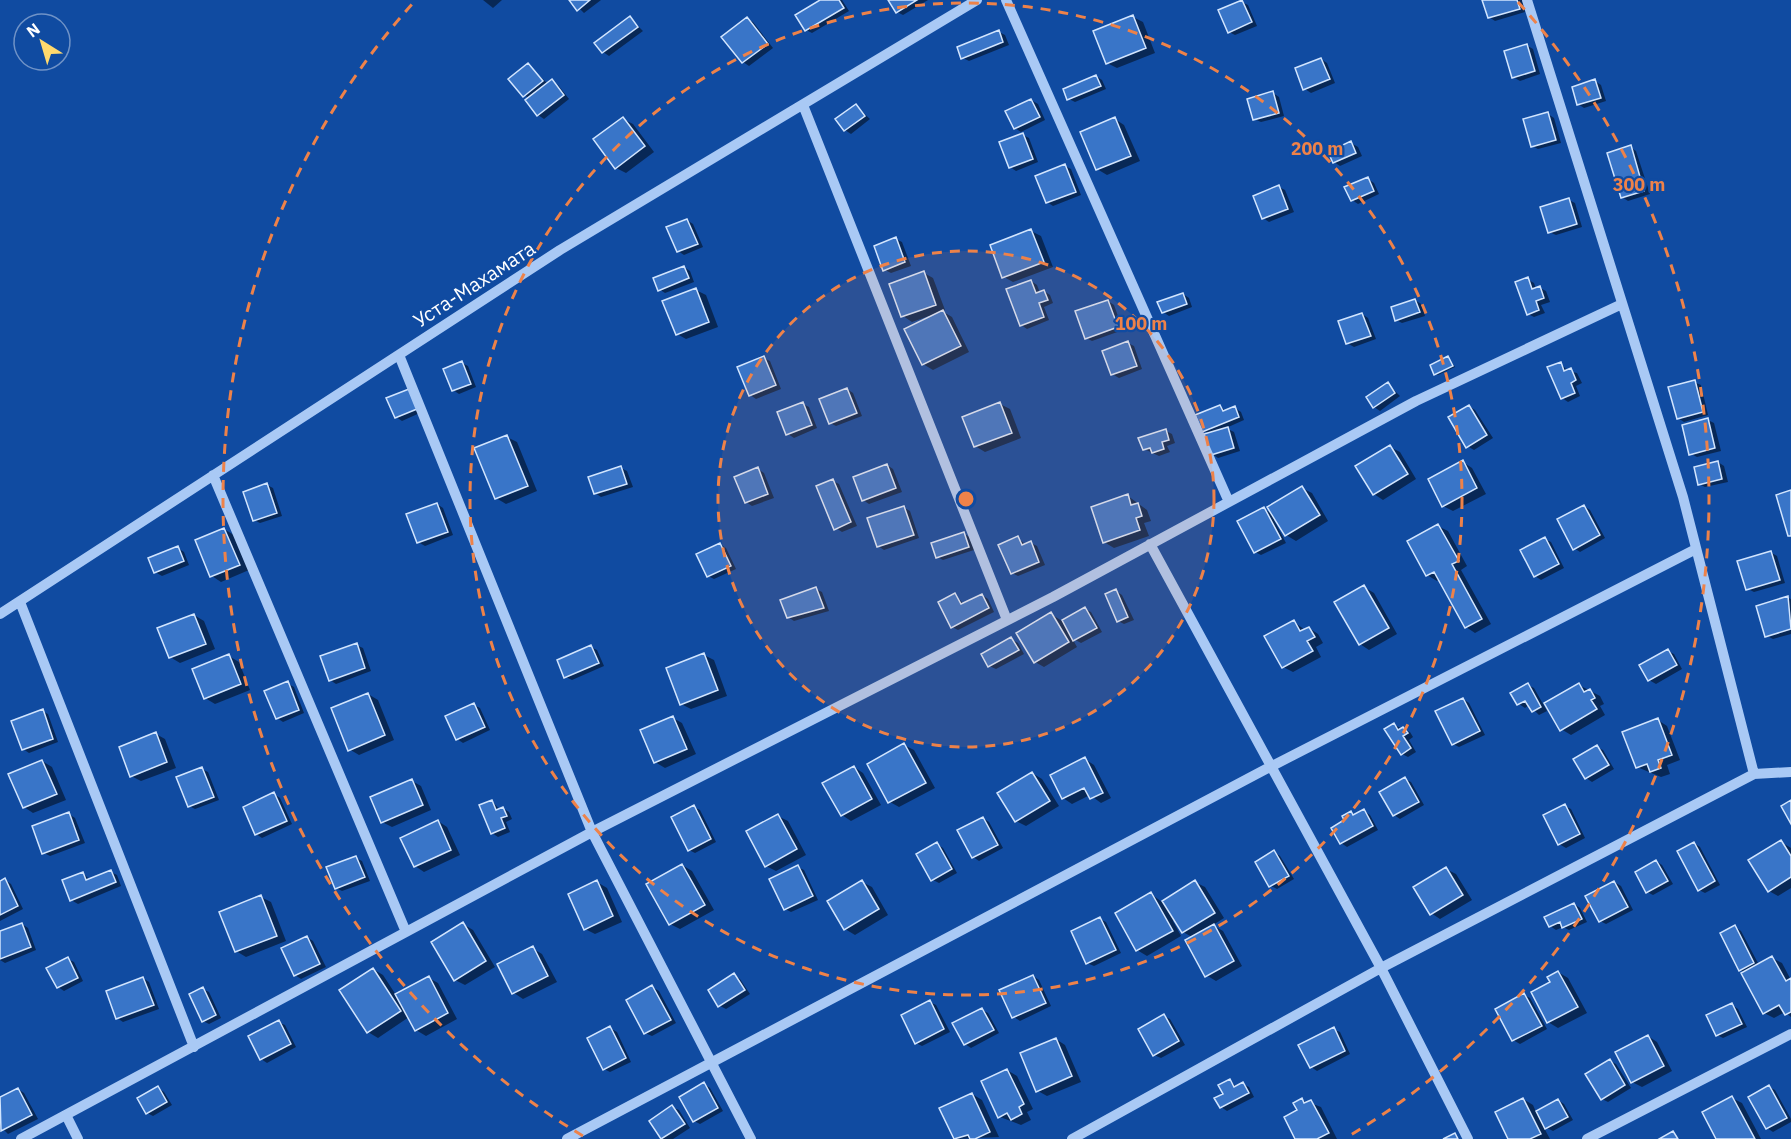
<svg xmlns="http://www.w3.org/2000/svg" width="1791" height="1139" viewBox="0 0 1791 1139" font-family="'IBM Plex Sans',sans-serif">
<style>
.shadow{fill:#0007}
.building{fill:#3975c8;stroke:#d2e5fe;stroke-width:1.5}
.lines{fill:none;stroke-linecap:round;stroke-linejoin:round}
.minor{stroke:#a9c9f5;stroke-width:10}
.ring{fill:none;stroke:#ee8249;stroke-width:3;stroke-dasharray:10 8}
.labels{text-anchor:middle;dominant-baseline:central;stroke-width:4.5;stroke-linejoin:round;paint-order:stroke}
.street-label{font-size:20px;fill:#fff;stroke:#104ba1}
.centre{fill:#ee8249;stroke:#104ba1;stroke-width:3}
.ring-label{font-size:18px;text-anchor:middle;font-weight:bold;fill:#ee8249;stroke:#104ba1;stroke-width:4.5;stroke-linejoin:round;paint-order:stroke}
</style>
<rect width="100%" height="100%" fill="#104ba1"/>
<path class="shadow" d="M483,0H502L493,8Z
M571,0H601L584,13Z
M823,0H842L849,11L812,33L806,30Z
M890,0H928L903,15L897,12Z
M1484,0H1522L1525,12L1495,21L1489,17Z
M1242,2L1248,5L1257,26L1235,35L1229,32Z
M1133,17L1143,22L1155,53L1117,68L1107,63Z
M630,18L643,31L609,56L603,52Z
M747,19L753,22L773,48L749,66L743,62Z
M999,32L1005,35L1009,45L969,61L963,58Z
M1526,45L1533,49L1540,74L1520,81L1513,77Z
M1321,59L1327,63L1335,83L1311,93L1305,89Z
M528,65L548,84L552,81L558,85L569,99L544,119L538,115L527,100L529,99L510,80Z
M1096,76L1102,80L1106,89L1075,102L1069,99Z
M1595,81L1601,85L1606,101L1584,108L1578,104Z
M1273,93L1279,97L1284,116L1261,122L1254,119Z
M1031,100L1038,104L1045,120L1021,132L1015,128Z
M856,106L870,119L851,134L845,130Z
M1548,114L1554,118L1561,143L1538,149L1532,146Z
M623,119L633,124L654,152L626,173L616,168Z
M1115,119L1124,125L1140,161L1107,175L1097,169Z
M1023,135L1029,138L1038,162L1016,171L1010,167Z
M1351,143L1358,147L1362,156L1340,166L1334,162Z
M1630,147L1636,151L1650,194L1628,201L1622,197Z
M1065,166L1071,169L1081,195L1053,206L1047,202Z
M1368,179L1374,183L1379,194L1358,204L1352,200Z
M1279,187L1285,190L1294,212L1269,222L1263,218Z
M1569,200L1575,203L1582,227L1556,235L1549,232Z
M687,220L693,224L703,247L684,255L678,251Z
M1031,231L1041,236L1053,267L1013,282L1004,277Z
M896,239L902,242L911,266L891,273L885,270Z
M684,267L690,271L694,282L665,293L659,289Z
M924,273L933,278L945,310L942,311L952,317L969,352L933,370L923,364L929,316L912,322L903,316Z
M1527,279L1534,283L1536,289L1540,288L1546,291L1550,302L1541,305L1545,313L1534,317L1528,314Z
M1031,281L1037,285L1040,293L1044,291L1050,295L1053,303L1044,307L1049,320L1027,329L1021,325Z
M696,290L706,295L718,327L686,339L677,334Z
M1183,294L1189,298L1192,307L1169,316L1163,312Z
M1415,300L1421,304L1425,316L1402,323L1396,320Z
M1108,301L1114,305L1123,330L1092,341L1086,338Z
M1362,314L1368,318L1376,339L1354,347L1347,343Z
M1128,343L1134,346L1142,369L1119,378L1112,374Z
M1448,357L1455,367L1438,375L1435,374Z
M764,358L770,361L781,389L756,399L750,395Z
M462,363L468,366L476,387L459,394L453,390Z
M1560,363L1568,371L1577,373L1582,383L1576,386L1580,396L1568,402L1562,398Z
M1694,382L1701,385L1708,415L1684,422L1678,418Z
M1388,384L1400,396L1380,411L1374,407Z
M847,389L853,393L862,416L836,426L830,423Z
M388,399L422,412L402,421L396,417Z
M803,404L809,407L817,428L794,438L788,434Z
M1000,404L1010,409L1021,438L985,452L975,446Z
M1220,406L1226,411L1235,408L1241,412L1244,420L1226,428L1234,432L1240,451L1218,458L1212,454L1210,434L1204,431Z
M1469,406L1475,410L1493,438L1474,450L1467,446Z
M1708,420L1714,423L1721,451L1697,457L1691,454Z
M1166,431L1172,434L1175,443L1167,446L1170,452L1159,456L1144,449Z
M507,437L517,442L537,491L506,504L496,498Z
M1390,447L1400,452L1416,479L1383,500L1374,494Z
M1463,462L1472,468L1486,494L1453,511L1443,506Z
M1718,462L1724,466L1728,482L1705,487L1699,484Z
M887,465L893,469L902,492L869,504L863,500Z
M621,468L627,471L633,487L601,497L595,493Z
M758,469L764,473L774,498L752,506L746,502Z
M833,481L839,484L857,526L842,532L836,528Z
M267,485L273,488L282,516L260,523L254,520Z
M1302,488L1312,493L1328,521L1296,541L1286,535L1276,519L1274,520L1286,543L1261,555L1255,552L1264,509L1274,515Z
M1128,496L1147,510L1151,521L1144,523L1149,536L1114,548L1104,542Z
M437,504L443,508L453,535L425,546L418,542Z
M1584,506L1590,510L1605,538L1580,552L1574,548Z
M903,507L910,511L919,538L884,550L878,546Z
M1438,526L1448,531L1467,566L1461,570L1491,624L1475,633L1466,627L1439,579L1437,581L1427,575Z
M224,529L234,535L249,570L221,582L212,576Z
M964,534L970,537L974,550L943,560L937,557Z
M1018,538L1026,545L1031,543L1037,546L1045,565L1018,576L1012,573Z
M1545,539L1551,542L1564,568L1541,580L1535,576Z
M720,544L726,548L736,569L714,579L708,576Z
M178,548L184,552L189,565L162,576L155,572Z
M1770,552L1777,556L1785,583L1754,592L1748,589Z
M1364,587L1374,593L1397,634L1369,650L1360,644Z
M816,589L822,592L829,611L794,621L788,617Z
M1116,591L1122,595L1134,620L1124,624L1118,621Z
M955,595L964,604L982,595L988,599L994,612L958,630L952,627Z
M1788,598L1791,599V634L1773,639L1767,636L1758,607Z
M1085,609L1091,612L1102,632L1081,643L1072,638L1077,647L1044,667L1035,662L1051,614L1062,621Z
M194,615L204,621L215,649L180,663L170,657Z
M1294,622L1305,630L1309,628L1318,634L1323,643L1316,647L1321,657L1293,672L1283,667Z
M1011,639L1018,643L1024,654L996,669L989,666Z
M356,645L363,648L371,671L336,684L330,680Z
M591,647L597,650L604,666L572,680L566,677Z
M1668,651L1674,654L1682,669L1656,684L1649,680Z
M704,655L714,660L727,696L691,709L681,704Z
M229,656L239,662L250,690L215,704L205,698Z
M287,683L294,687L304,713L283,722L277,718Z
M1528,685L1534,688L1547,711L1539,715L1529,705L1525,708L1519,704L1512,693Z
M1579,685L1600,696L1604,704L1600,706L1605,715L1571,735L1561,729Z
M368,694L378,700L394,740L359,755L349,749Z
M1463,699L1469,703L1485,735L1459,747L1453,744Z
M474,705L480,708L490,730L463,743L457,739Z
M42,711L48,714L58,742L29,753L23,749Z
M673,718L682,723L696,754L665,768L655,762Z
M1658,720L1667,726L1680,760L1667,765L1670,774L1661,777L1637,767Z
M1394,725L1410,732L1413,737L1409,740L1416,752L1408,757L1402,754Z
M156,734L165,739L176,768L141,781L131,776Z
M904,745L914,750L935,788L899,807L890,802Z
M1597,747L1603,750L1614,769L1592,782L1586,778Z
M1085,759L1094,765L1111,798L1101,803L1090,795L1072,804L1063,798Z
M42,761L52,767L66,800L33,813L24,807Z
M854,767L863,773L881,805L851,821L842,815Z
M202,769L208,772L219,800L195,809L189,806Z
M1032,773L1042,779L1059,806L1026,826L1016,821Z
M1405,779L1411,782L1424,805L1400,819L1394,815Z
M412,781L421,786L431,810L392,827L382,822Z
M274,794L280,798L292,824L262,838L256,834Z
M492,801L500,810L503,808L509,812L512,819L506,822L510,832L498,837L492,833Z
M1565,806L1571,809L1585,838L1566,848L1559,844Z
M694,807L700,810L716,842L695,853L689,850Z
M1364,811L1370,815L1378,830L1347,847L1341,843L1351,813L1355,816Z
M69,814L75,818L85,843L50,856L44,853Z
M778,816L788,821L806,855L776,871L766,866Z
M983,818L989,822L1003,848L979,861L973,857Z
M438,821L447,827L460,855L424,872L415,866Z
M1781,842L1791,848V888L1778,896L1769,891Z
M1694,843L1700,847L1720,885L1705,893L1699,890Z
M937,844L943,848L957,873L939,883L933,880Z
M1274,852L1280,856L1294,879L1277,889L1271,886Z
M356,858L362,861L370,881L342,891L336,888Z
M1656,861L1662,865L1673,884L1653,895L1647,892Z
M682,865L692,871L714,910L680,929L670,924Z
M798,867L804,870L818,900L791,912L785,909Z
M1446,869L1456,874L1472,900L1440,919L1431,913Z
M111,872L117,875L121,886L78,904L71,900L83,873L90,880Z
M5,880L11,884L23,909L0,921V883Z
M597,882L607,888L622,922L595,934L585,929Z
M862,882L872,887L888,915L855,935L845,929Z
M1195,882L1205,887L1224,918L1213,925L1223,931L1242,966L1216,981L1206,975L1192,937L1183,932L1175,919L1173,921L1181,936L1147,956L1137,950L1117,914L1151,894L1162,902Z
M1614,882L1621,886L1633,910L1606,924L1600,921Z
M261,897L271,902L286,941L246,957L236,951Z
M1574,904L1580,908L1587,922L1569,930L1563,927L1556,930L1550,926Z
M1100,919L1106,922L1121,953L1094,966L1087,963Z
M22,924L28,928L36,950L5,963L0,960V933Z
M463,924L473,930L495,967L465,985L455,980Z
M1735,927L1741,931L1759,965L1772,958L1782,963L1791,980V1017L1785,1012L1774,1018L1764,1013L1745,973L1740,970Z
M307,937L313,941L326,967L301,979L295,975Z
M532,948L542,954L557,982L523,999L514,993Z
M68,959L74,962L83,981L64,991L58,987Z
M373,969L383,975L396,995L429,978L438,983L457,1019L426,1036L416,1030L409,1017L378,1038L368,1032Z
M1558,972L1568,978L1587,1013L1558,1028L1548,1022L1533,993L1552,983Z
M734,975L740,979L750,994L726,1009L720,1006Z
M1033,976L1039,980L1051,1006L1020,1021L1014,1017L1001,991Z
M143,978L149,982L159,1009L123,1022L117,1018Z
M652,987L659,991L676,1023L652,1036L645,1033Z
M203,989L209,992L221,1018L209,1024L203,1021Z
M1524,995L1530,998L1547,1029L1520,1044L1513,1040Z
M930,1002L936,1005L950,1032L922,1046L916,1043Z
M1732,1005L1738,1009L1747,1027L1723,1038L1717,1035Z
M982,1010L988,1013L999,1033L971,1048L965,1044Z
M1164,1016L1170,1019L1185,1045L1161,1058L1154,1055Z
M278,1022L285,1025L296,1047L267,1063L261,1059Z
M610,1028L617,1032L631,1062L610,1072L604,1069Z
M1333,1029L1340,1032L1350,1054L1317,1071L1311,1067Z
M1648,1036L1657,1042L1672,1071L1642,1087L1632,1082Z
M1056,1039L1065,1045L1081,1082L1047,1096L1038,1091Z
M1610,1061L1616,1064L1631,1088L1608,1102L1602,1099Z
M1007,1070L1017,1076L1033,1109L1027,1112L1031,1120L1021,1125L1000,1117Z
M1230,1081L1237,1087L1243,1084L1249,1087L1254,1097L1227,1111L1221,1107Z
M704,1084L710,1088L723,1111L700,1124L694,1121Z
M1769,1087L1775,1090L1791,1119V1122L1773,1132L1767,1128Z
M158,1088L164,1092L172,1105L153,1116L147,1113Z
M18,1089L24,1093L38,1119L8,1134L0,1126V1099Z
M972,1094L982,1100L999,1137L956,1139L941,1109Z
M1732,1098L1742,1103L1761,1139H1718Z
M1523,1099L1533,1105L1536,1112L1558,1100L1564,1104L1573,1120L1553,1131L1543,1126L1550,1139H1510Z
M1302,1100L1321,1107L1337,1139H1297Z
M672,1107L679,1110L690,1128L673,1139H663L651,1121Z"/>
<path class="building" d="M569,0H590L577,11Z
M820,0H839L844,8L805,31L795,15Z
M888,0H917L896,13Z
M1242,0L1252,22L1228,33L1218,10Z
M1482,0H1517L1520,9L1488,18Z
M1133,15L1146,48L1106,64L1093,31Z
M630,16L638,27L602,53L594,43Z
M747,17L768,44L742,63L721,37Z
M999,30L1003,42L961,59L957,47Z
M1527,44L1535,71L1512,78L1504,51Z
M1321,58L1330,79L1303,90L1295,68Z
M528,63L543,81L523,97L508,79Z
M1096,75L1101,86L1067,100L1063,89Z
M552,79L564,95L537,116L525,100Z
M1595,79L1601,98L1577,105L1572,87Z
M1273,91L1279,113L1253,120L1247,99Z
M1031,99L1040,117L1014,129L1005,111Z
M856,104L865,116L844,131L835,119Z
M1548,112L1556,140L1531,147L1523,119Z
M623,117L645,146L615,169L593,139Z
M1115,117L1131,156L1096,170L1080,132Z
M1023,133L1033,159L1009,168L999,142Z
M1351,141L1356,153L1333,163L1328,152Z
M1631,145L1644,191L1621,198L1607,153Z
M1065,164L1076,192L1046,203L1035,176Z
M1368,177L1374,191L1351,201L1344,187Z
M1279,185L1288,209L1262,219L1253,196Z
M1569,198L1577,224L1548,233L1540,207Z
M687,219L698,244L677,252L666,227Z
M1031,229L1044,262L1002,278L990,245Z
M896,237L905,262L883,271L874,246Z
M684,266L689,278L658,291L653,278Z
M924,271L936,305L901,317L889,284Z
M1528,277L1532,289L1540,286L1544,298L1536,301L1539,310L1527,315L1515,282Z
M1031,280L1036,293L1044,290L1048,300L1039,303L1044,317L1020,326L1006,289Z
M696,288L709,322L676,335L662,301Z
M1183,293L1187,304L1162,313L1157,302Z
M1415,299L1420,312L1395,321L1391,307Z
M1108,300L1118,327L1085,339L1075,311Z
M943,310L961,346L922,365L904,329Z
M1362,313L1371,336L1346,344L1338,321Z
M1128,341L1137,366L1111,375L1102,351Z
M764,356L776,385L749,396L737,367Z
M1448,356L1453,366L1434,375L1430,365Z
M462,361L471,384L452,391L443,369Z
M1561,362L1564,371L1571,368L1576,380L1571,383L1575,393L1561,399L1547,367Z
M1695,380L1703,412L1677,419L1668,387Z
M1388,382L1395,393L1373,408L1366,397Z
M847,388L857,413L829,424L819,399Z
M409,389L417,409L395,418L386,398Z
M803,402L812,425L786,435L777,412Z
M1000,402L1012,433L974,447L962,417Z
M1220,405L1223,411L1235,406L1239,417L1202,432L1195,415Z
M1469,405L1487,435L1466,448L1448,417Z
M1708,418L1715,448L1689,455L1682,425Z
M1228,427L1234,448L1211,455L1204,434Z
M1166,429L1169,440L1162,442L1164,449L1152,453L1150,448L1143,450L1138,438Z
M507,435L528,486L495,499L474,448Z
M1390,445L1408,474L1373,495L1355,466Z
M1463,460L1477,488L1442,507L1428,479Z
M1718,461L1722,479L1698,485L1694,467Z
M887,464L896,488L862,501L853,477Z
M621,466L627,484L594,494L588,477Z
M758,467L768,494L745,503L734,477Z
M833,479L851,522L834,530L816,486Z
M267,483L277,513L253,521L243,492Z
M1302,486L1320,515L1285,536L1267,507Z
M1791,490V536H1788L1776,495Z
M1128,494L1131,505L1138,503L1142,516L1136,518L1140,530L1103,543L1091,507Z
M437,503L448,532L417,543L406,514Z
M1584,505L1600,535L1573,550L1557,519Z
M904,506L914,535L877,547L867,518Z
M1264,507L1281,539L1254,553L1237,521Z
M1438,524L1459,561L1452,564L1482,619L1465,628L1434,572L1426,576L1407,541Z
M224,528L240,565L210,577L195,540Z
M964,532L969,547L936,558L931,543Z
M1018,536L1022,545L1031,541L1039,562L1011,574L998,545Z
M1545,537L1559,564L1534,577L1520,550Z
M720,543L731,566L707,577L696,554Z
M178,546L184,561L154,573L148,558Z
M1771,551L1780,580L1746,590L1737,561Z
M1364,585L1389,628L1359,645L1334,602Z
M816,587L824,608L787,618L780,600Z
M1116,589L1128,617L1117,622L1105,594Z
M955,593L961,604L982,594L989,608L951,628L938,602Z
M1788,596L1791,629L1765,637L1756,606Z
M1085,607L1097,628L1073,641L1062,620Z
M1051,612L1069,642L1034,663L1016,633Z
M194,614L206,644L169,658L157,628Z
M1294,620L1300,631L1309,627L1315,637L1307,641L1313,651L1282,668L1264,636Z
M1011,637L1019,650L988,667L981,654Z
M357,643L365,668L329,681L320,656Z
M591,645L599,663L564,678L557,660Z
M1668,649L1677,665L1648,681L1639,665Z
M704,653L718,690L680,705L666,668Z
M229,654L241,684L204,699L192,669Z
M288,681L299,710L276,719L264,691Z
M1528,683L1541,707L1532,712L1525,701L1517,705L1510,693Z
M1579,683L1584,692L1590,689L1595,698L1591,700L1597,709L1560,731L1544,703Z
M368,693L385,735L348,751L331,708Z
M1463,698L1480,731L1452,745L1435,711Z
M474,703L485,727L456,740L445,716Z
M43,709L53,739L22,750L11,721Z
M673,716L687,749L654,763L640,730Z
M1658,718L1672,755L1658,760L1661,768L1650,772L1647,764L1636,768L1622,732Z
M1394,723L1398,730L1403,727L1408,733L1403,736L1411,748L1401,755L1384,729Z
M156,732L167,762L130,777L119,747Z
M904,743L926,783L888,803L867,764Z
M1597,745L1609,765L1585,779L1573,759Z
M1085,757L1103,793L1090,799L1084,788L1062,799L1050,775Z
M42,760L57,794L23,808L8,774Z
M854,766L872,799L841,816L822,783Z
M202,767L214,797L188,807L176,777Z
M1032,772L1050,801L1015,822L997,793Z
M1405,777L1419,802L1393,816L1379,792Z
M412,779L423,805L381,823L370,797Z
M274,792L287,821L255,835L243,807Z
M492,800L496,810L503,807L507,816L501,818L505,828L491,834L479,805Z
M1791,800V824L1781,806Z
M1565,804L1580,834L1558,845L1543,815Z
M694,805L711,839L688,851L671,817Z
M1364,809L1373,826L1340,844L1331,828L1344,820L1342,816L1351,811L1353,815Z
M69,812L79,840L42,854L32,826Z
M778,814L797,849L765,867L746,831Z
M983,817L998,845L972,858L957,830Z
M438,820L451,850L414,867L400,838Z
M1781,840L1791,856V877L1768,892L1748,860Z
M937,842L952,869L931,881L916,854Z
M1694,842L1715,881L1698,891L1677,851Z
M1274,850L1289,876L1269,887L1255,862Z
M356,856L365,877L335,889L326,867Z
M1656,860L1668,881L1646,893L1635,872Z
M682,864L705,905L669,925L646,884Z
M798,865L813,896L784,910L769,879Z
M1446,867L1463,895L1430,915L1413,887Z
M111,870L116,882L70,901L62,880L83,872L86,880Z
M5,878L18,906L0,915V881Z
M597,880L613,916L584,930L568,894Z
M862,880L879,909L844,930L827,901Z
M1195,880L1215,913L1182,933L1162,901Z
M1614,881L1628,907L1599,922L1585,896Z
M1151,892L1173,931L1136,951L1115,913Z
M261,895L277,936L235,952L219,912Z
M1574,903L1582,919L1562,928L1560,922L1549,927L1544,917Z
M1100,917L1116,950L1086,964L1071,931Z
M463,922L486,961L454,981L431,942Z
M22,923L31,947L0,959V931Z
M1214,924L1234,961L1205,977L1185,940Z
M1735,925L1754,963L1739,971L1720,933Z
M307,936L320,964L294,976L281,948Z
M533,946L548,976L512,994L497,964Z
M1772,956L1786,981L1791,978V1012L1785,1015L1779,1005L1763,1014L1741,973Z
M68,957L78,978L57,988L46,968Z
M373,968L401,1011L367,1033L339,990Z
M1558,971L1578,1007L1547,1023L1531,992L1550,982L1547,977Z
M734,973L745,990L718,1007L708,990Z
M1033,975L1046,1003L1012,1018L999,990Z
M429,976L448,1013L415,1031L395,994Z
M143,977L154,1005L116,1019L106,991Z
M652,985L671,1020L644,1034L626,1000Z
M203,987L216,1015L202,1022L189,994Z
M1524,993L1542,1026L1512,1041L1495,1009Z
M930,1000L944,1029L915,1044L901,1015Z
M1732,1003L1742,1024L1716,1036L1706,1015Z
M982,1008L994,1030L964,1045L952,1023Z
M1164,1014L1179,1041L1153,1056L1138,1029Z
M279,1020L291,1044L260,1060L248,1036Z
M610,1026L626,1058L603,1070L587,1038Z
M1334,1027L1345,1051L1310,1068L1298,1045Z
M1648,1035L1664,1066L1631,1083L1615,1052Z
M1056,1038L1072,1076L1036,1092L1020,1053Z
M1610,1059L1625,1085L1601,1100L1585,1074Z
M1007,1069L1024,1104L1019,1107L1022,1114L1011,1120L1007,1113L998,1118L981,1081Z
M1230,1079L1234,1087L1243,1082L1249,1093L1220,1108L1214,1098L1223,1094L1218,1085Z
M704,1082L718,1108L693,1122L679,1097Z
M1769,1085L1787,1118L1766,1129L1748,1097Z
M158,1086L167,1102L146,1114L137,1098Z
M18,1088L32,1115L1,1131L0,1097Z
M972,1093L990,1132L975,1139H970L968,1135L954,1139L939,1108Z
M1732,1096L1755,1139H1716L1702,1112Z
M1302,1098L1304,1103L1311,1100L1329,1133L1317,1139H1295L1284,1117L1297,1110L1293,1103Z
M1523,1098L1541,1134L1530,1139H1508L1495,1112Z
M1558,1099L1568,1117L1545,1129L1536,1111Z
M672,1105L685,1124L661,1139L649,1121Z
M1673,1131L1678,1139H1659Z
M1455,1133L1458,1139H1443Z"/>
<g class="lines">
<path class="minor" d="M1006,0L1229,502
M1527,0L1683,497L1754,774
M803,105L1007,620
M399,355L592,832L751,1139
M213,475L406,932
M1150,544L1381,968L1468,1139
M20,602L194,1047
M0,614L560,250L977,0
M66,1115L78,1139
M21,1139L592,832L1053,597L1416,401L1622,304
M567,1139L1270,767L1696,549
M1072,1139L1381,968L1754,774L1791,772
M1587,1139L1791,1034"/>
</g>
<circle cx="966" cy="499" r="248" fill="#ee8249" fill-opacity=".12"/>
<g class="ring">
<circle cx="966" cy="499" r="248"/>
<circle cx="966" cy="499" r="496"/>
<path d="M583 1136A743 743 0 0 1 414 2M1518 2A743 743 0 0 1 1349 1136"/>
</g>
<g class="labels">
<g class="street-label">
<text transform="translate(474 284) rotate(-33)">Уста-Махамата</text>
</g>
</g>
<circle cx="966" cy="499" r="9" class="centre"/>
<g class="ring-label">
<text x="1317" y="155">200 m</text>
<text x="1639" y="191">300 m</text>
<text x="1141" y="330">100 m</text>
</g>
<g transform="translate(42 42) rotate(323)"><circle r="28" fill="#104ba1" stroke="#7093c7" stroke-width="1.5"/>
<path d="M0-4.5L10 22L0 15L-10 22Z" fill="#ffd96d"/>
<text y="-9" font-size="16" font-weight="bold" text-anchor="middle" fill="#ffffff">N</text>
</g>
</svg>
